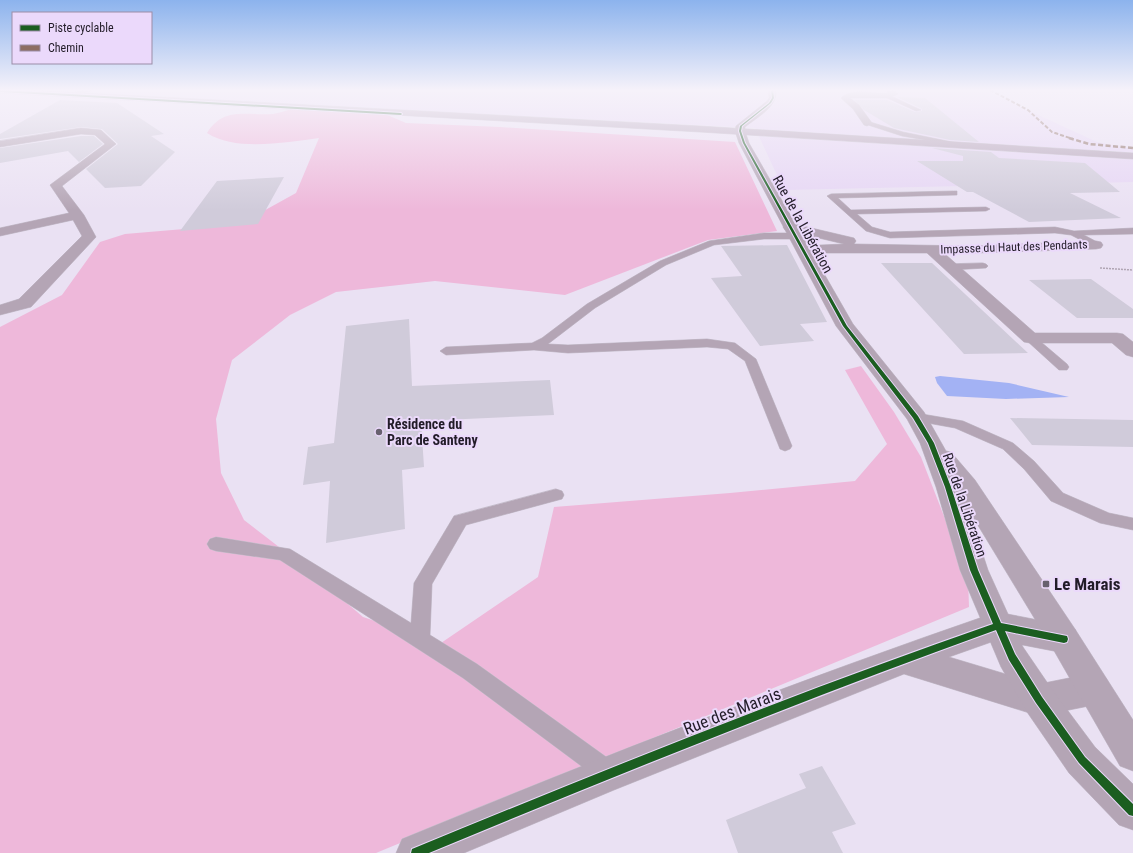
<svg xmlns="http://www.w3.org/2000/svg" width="1133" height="853" viewBox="0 0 1133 853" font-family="'Roboto Condensed',sans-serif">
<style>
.built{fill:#e6d6f4}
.green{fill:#eeb8da}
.water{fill:#a3b2f4}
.building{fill:#d0cbda}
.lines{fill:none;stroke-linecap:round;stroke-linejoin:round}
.service-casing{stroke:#c6bfcd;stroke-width:1}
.minor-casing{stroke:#c6bfcd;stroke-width:1}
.tertiary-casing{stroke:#c6bfcd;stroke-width:1}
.primary-casing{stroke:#c6bfcd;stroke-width:1}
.path{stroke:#b0a5b3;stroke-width:1.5;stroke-dasharray:2 1;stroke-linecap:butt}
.service{fill:#b4a5b5;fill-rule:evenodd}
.minor{fill:#b4a5b5;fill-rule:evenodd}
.tertiary{fill:#b4a5b5;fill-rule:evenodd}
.primary{fill:#b6a5b9;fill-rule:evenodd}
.quiet-far1{stroke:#8d6e63;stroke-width:2;stroke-dasharray:4 2;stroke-linecap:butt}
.quiet{stroke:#8d6e63;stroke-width:2.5;stroke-dasharray:5 2.5;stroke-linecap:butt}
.cycleway-casing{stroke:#ebd9fb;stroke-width:2}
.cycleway{fill:#1b5e20;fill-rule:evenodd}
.poi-dot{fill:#68616f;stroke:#ebd9fb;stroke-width:1.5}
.labels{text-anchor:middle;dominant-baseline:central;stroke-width:4;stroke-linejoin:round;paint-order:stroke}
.far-street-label{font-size:12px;fill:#221c28;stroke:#ebd9fb}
.street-label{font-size:14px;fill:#221c28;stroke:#ebd9fb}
.poi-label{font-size:14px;font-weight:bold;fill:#221c28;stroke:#ebd9fb;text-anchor:start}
.near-poi-label{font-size:17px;font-weight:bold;fill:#221c28;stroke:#ebd9fb;text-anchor:start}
.near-street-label{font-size:17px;fill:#221c28;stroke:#ebd9fb}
</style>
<rect width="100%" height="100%" fill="#eae1f3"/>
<path class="built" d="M9,90H984L1097,142L1133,149V182L784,190L755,128Z"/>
<path class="green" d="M297,108L385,114L406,123L500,127L735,142L777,231L708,240L565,295L435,281L336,292L290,315L232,360L216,419L221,473L244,520L305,567L363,617L441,643L538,577L554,507L730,493L855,481L887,444L845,370L861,366L894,412L921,457L968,578L969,607L376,853H0V327L62,295L100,242L125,234L196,228L247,220L296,193L319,138C287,142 236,152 207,133C224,106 246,116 273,114C281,113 289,109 297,108Z"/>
<path class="water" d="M940,376L1009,383L1069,397L1006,399L947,396L937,383L935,377Z"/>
<path class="building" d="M897,97L925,98L979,142L950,140L894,128L864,110L854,100H887L915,112L922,111V109Z
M60,100L117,103L164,134L151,136L175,152L141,186L105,188L86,169L118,144L102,129L81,127L0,139V134Z
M81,136H94L103,144L79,162L68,151L0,163V148Z
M932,148L991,152L999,158L1085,163L1120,192L1070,193L1121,218L1029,222L973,192H967L917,161H963V156Z
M284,177L258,224L180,231L217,181Z
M787,245L827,322L800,324L814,341L760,346L711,278L742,276L721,246Z
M881,263H932L1028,353L964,354Z
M1091,279L1133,309V318H1077L1029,280Z
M409,319L412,386L550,380L554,415L421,421L424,467L402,470L405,529L326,543L330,481L303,485L308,447L334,443L346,326Z
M1010,418L1133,420V447L1032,445Z
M822,766L856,824L832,832L843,853H738L726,820L806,788L799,774Z"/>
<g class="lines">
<g class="service-casing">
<path id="service" d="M885,95H889L921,110L916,111L885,97Z
M867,121L903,132L962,144L959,146L902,136L865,124V122Z
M954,191H957V195L838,198L851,210L986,207L990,209L986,211L857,214L872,227L890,232L1055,227L1074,231L1133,228V234L1084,235L1099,243V247L1096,248L1071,235L1055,233L890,238L866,231L827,196L831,194Z
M764,233H795L799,236L795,239H764L714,245L666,265L595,308L548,344L568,345L707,339L735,343L756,359L792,446L790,449L785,451L780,449L745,361L728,349L707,347L568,353L534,350L446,355L440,351L446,347L532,343L542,338L587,304L660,261L709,241Z
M983,263L986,264L988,266L986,268L951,270L946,267L951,264Z
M1030,335L1034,336L1067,364L1069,367L1067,370H1059L1026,340L1024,338L1026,336Z
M916,413L963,421L1013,443L1034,461L1063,493L1109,513L1133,518V530L1100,523L1051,501L1024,469L1003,449L955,428L911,420L909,417L911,414Z
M556,489L562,491L564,495L562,499L466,525L432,584L430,635L477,664L616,764L620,772L616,780L608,784L600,780L463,678L280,560L216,551L210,549L207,544L210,539L216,537L290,549L411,623L414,583L454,516Z"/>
</g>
<g class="minor-casing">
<path id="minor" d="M80,90H94L73,97L69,95Z
M885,90H894L898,94L889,98H850L859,105L872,123L867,126L864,125L853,109L841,98C852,87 874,94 888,93Z
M81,128L101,130L116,144L62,186L84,215L96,237L31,307L0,315V305L19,299L82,236L73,220L0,236V228L69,213L50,185L105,144L95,135L81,134L0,147V141Z
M790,223L854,238L856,241L854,244L971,246L1096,241L1101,242L1103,245L1101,248L1096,249L945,254L1035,333H1117L1123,334L1133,342V357L1126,355L1112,343H1030L1024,342L927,253H803L798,252L796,249L798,246L844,244L785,230L783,227L785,224Z
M997,612L1064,625L1075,629L1079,639L1075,649L1064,653L997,640L949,657L1039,684L1094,673L1106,678L1111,689L1106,700L1094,705L1039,716L904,674L614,790L464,853H396L402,839C598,758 796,681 997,612Z"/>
</g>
<g class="tertiary-casing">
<path id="tertiary" d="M768,90H776C778,107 757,117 745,127V131L749,143L853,324L924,412L946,451L951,452L975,480L1075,629L1133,720V771L1120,766L1053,649L968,509L988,570L1023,647L1051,688L1095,747L1133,784V830L1119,825L1069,773L1027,712L1001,667L960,570L936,487L920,443L907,419L836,326L739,143L735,131L736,126L767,101L769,98Z"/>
</g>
<g class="primary-casing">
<path id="primary" d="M0,90H31L700,126L1133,153V159L700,132L0,93Z"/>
</g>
<path class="path" d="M1100,268L1133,270"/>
<use href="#service" class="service"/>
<use href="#minor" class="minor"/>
<use href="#tertiary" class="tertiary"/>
<use href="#primary" class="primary"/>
<path class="quiet-far1" d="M990,90L1028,110L1052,132L1073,139"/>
<path class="quiet" d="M1069,138L1089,144L1133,148"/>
<g class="cycleway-casing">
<path id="cycleway" d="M0,90L401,113L402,114L401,115L0,92Z
M771,90H773L774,98L771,103L742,126L741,131L745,143L847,326L918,416L934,443L951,487L978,570L1001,623L1067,636L1068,639L1067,642L1064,643L1005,631L1015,654L1042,697L1085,757L1133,804V816L1129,815L1079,763L1036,703L1009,660L996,630C805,699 617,775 429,853H411L412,849C604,770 797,692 993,624L970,570L945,487L928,443L913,418L843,326L743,143L739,131L740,126L769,103L772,98Z"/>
</g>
<use href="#cycleway" class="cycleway"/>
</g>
<linearGradient id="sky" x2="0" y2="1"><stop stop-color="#8cb3ed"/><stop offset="0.43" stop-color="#f6f2fa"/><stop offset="1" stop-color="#f6f2fa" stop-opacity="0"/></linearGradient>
<rect width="1133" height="210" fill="url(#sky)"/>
<g class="poi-dot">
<circle cx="379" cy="432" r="4"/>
<rect x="1042" y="580" width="8" height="8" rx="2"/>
</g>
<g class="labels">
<g class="far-street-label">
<text transform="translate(1014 247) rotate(-2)">Impasse du Haut des Pendants</text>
</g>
<g class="street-label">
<text transform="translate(803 224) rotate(61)">Rue de la Libération</text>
<text transform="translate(965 505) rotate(71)">Rue de la Libération</text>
</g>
<g class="poi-label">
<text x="387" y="424">Résidence du<tspan x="387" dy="16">Parc de Santeny</tspan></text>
</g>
<g class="near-poi-label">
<text x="1054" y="584">Le Marais</text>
</g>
<g class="near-street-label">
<text transform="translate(732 711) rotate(-21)">Rue des Marais</text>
</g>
</g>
<rect x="12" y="12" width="140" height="52" fill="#ebd9fb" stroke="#9b8da7"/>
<rect x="20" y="25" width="20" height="6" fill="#1b5e20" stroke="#9b8da7"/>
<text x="48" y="32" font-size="12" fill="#221c28">Piste cyclable</text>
<rect x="20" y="45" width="20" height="6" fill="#8d6e63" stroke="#9b8da7"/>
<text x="48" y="52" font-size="12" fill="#221c28">Chemin</text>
</svg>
